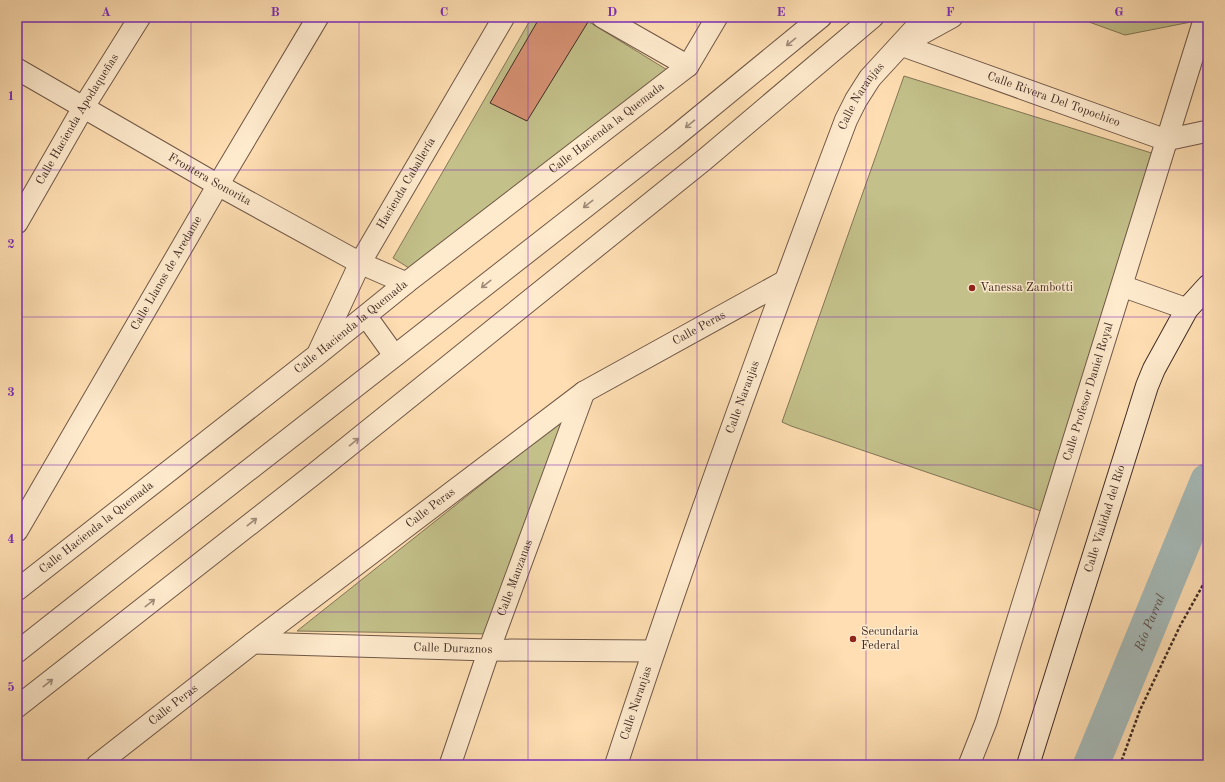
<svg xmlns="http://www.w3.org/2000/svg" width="1225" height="782" viewBox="0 0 1225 782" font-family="'Old Standard TT',serif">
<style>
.green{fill:#c3c08a;stroke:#827656}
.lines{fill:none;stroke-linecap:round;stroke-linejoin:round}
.river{stroke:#a5b9b7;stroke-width:36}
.building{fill:#d69173;stroke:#402c23}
.minor-casing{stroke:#705847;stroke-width:23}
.tertiary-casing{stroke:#705847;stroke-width:24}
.secondary-casing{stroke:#402c23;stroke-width:24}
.path{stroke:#402c23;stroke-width:2.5;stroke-dasharray:3 2;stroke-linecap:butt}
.minor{stroke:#feeacd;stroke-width:21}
.tertiary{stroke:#feeacd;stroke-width:22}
.secondary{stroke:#feeacd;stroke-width:22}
.oneway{stroke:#9f8b78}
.grid{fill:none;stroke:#7b2cbf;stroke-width:1;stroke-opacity:0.55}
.poi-dot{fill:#8f2418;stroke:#feeacd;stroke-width:1.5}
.labels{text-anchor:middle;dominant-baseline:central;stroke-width:3;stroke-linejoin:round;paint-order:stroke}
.street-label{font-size:12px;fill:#402c23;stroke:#feeacd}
.poi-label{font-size:12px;fill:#402c23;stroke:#feeacd;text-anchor:start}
.water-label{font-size:13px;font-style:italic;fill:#594f48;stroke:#feeacd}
.neatline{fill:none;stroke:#7b2cbf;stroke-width:1.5}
.grid-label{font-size:13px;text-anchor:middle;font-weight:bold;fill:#7b2cbf}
</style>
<rect width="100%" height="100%" fill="#fedeb2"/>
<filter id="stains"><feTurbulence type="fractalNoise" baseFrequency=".005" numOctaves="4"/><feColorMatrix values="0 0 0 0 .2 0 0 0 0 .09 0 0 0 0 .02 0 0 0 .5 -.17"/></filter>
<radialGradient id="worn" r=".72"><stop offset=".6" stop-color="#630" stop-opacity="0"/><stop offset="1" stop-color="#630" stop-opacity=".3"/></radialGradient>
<path class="green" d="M532,17H581L669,71L417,273L393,258Z
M1084,17H1193L1191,22L1125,35L1089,22Z
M904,76L1158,155L1044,512L791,426L782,422Z
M569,415L491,634L297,631Z"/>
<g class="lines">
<path class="river" id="s1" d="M1091,765L1208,481"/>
</g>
<path class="building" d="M540,17H581L588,22L527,121L490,103Z"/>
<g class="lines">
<g class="minor-casing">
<g id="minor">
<path d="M602,17L688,66"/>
<path d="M903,44L952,17"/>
<path id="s2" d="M901,45L1166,140L1208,131"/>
<path id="s3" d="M17,69L218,185L360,263L406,283"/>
<path id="s4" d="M17,223L83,108L140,17"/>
<path d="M1122,286L1187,309"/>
<path d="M366,316L394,355"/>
<path id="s5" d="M319,351L360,263L504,17"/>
<path id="s6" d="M17,531L218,185L318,17"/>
<path id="s7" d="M17,590L317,355L406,283L688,66L717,17"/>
<path id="s8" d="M253,643L489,650L653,651"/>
<path d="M17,652L145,551L671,140L821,17"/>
<path d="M17,707L314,474L704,160L873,17"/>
<path id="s9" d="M97,765L253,643L584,392L785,281"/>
<path id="s10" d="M450,765L489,650L584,392"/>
<path id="s11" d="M969,765L986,722L1205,17"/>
</g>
</g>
<g class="tertiary-casing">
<g id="tertiary">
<path id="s12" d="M616,765C687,548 765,334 846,120L856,100L870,78L926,17"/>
</g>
</g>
<g class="secondary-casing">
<g id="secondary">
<path id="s13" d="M1028,765L1147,386L1154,369L1187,309L1208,286"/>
</g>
</g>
<path class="path" d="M1120,765L1140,710L1180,626L1208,576"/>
<use href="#minor" class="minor"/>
<use href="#tertiary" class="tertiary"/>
<use href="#secondary" class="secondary"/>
</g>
<defs><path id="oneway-shaft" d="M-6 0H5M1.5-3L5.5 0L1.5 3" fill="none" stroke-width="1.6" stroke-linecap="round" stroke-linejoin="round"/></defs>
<g class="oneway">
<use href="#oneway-shaft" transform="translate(791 42) rotate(141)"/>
<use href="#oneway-shaft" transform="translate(690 124) rotate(141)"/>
<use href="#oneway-shaft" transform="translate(588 204) rotate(142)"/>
<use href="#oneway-shaft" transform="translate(486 284) rotate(142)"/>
<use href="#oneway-shaft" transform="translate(354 442) rotate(-39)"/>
<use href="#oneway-shaft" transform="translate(252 522) rotate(-38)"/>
<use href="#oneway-shaft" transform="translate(150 603) rotate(-38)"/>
<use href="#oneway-shaft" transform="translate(48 683) rotate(-38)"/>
</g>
<path class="grid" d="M191,17V765M359,17V765M528,17V765M697,17V765M866,17V765M1034,17V765M17,170H1208M17,317H1208M17,465H1208M17,612H1208"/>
<g class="poi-dot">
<circle cx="972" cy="288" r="4"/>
<circle cx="853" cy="639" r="4"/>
</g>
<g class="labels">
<g class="street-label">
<text stroke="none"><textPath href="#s12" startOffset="713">Calle Naranjas</textPath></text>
<text stroke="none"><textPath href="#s2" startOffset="162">Calle Rivera Del Topochico</textPath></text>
<text stroke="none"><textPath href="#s4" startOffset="120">Calle Hacienda Apodaqueñas</textPath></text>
<text stroke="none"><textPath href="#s7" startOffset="749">Calle Hacienda la Quemada</textPath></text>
<text stroke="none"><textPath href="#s3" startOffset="222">Frontera Sonorita</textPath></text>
<text stroke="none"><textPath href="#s5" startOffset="189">Hacienda Caballería</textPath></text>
<text stroke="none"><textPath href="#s6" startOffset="298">Calle Llanos de Aredame</textPath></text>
<text stroke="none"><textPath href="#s7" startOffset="425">Calle Hacienda la Quemada</textPath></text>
<text stroke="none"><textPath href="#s9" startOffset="745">Calle Peras</textPath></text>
<text stroke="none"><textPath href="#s11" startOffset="392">Calle Profesor Daniel Royal</textPath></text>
<text stroke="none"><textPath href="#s12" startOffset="389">Calle Naranjas</textPath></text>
<text stroke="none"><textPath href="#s9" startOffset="421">Calle Peras</textPath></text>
<text stroke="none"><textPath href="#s13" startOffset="258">Calle Vialidad del Río</textPath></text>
<text stroke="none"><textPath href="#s7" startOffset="101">Calle Hacienda la Quemada</textPath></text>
<text stroke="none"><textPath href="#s10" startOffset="198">Calle Manzanas</textPath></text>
<text stroke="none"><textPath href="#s8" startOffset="200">Calle Duraznos</textPath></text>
<text stroke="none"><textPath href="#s12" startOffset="65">Calle Naranjas</textPath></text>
<text stroke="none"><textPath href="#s9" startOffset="97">Calle Peras</textPath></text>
</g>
<g class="poi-label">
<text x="980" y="288">Vanessa Zambotti</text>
<text x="861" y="632">Secundaria<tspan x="861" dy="14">Federal</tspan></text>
</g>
<g class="water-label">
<text stroke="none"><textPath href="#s1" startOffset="154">Río Parral</textPath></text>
</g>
</g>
<rect width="1225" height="782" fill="none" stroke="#fedeb2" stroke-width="44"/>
<rect x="22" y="22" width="1181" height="738" class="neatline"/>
<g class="grid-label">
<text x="106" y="16">A</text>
<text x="275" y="16">B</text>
<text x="444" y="16">C</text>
<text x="612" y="16">D</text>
<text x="781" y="16">E</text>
<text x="950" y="16">F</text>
<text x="1119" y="16">G</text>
<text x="11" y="100">1</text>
<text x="11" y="248">2</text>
<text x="11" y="396">3</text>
<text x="11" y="543">4</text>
<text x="11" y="691">5</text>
</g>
<rect width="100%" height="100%" filter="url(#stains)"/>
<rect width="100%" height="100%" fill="url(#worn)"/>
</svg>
